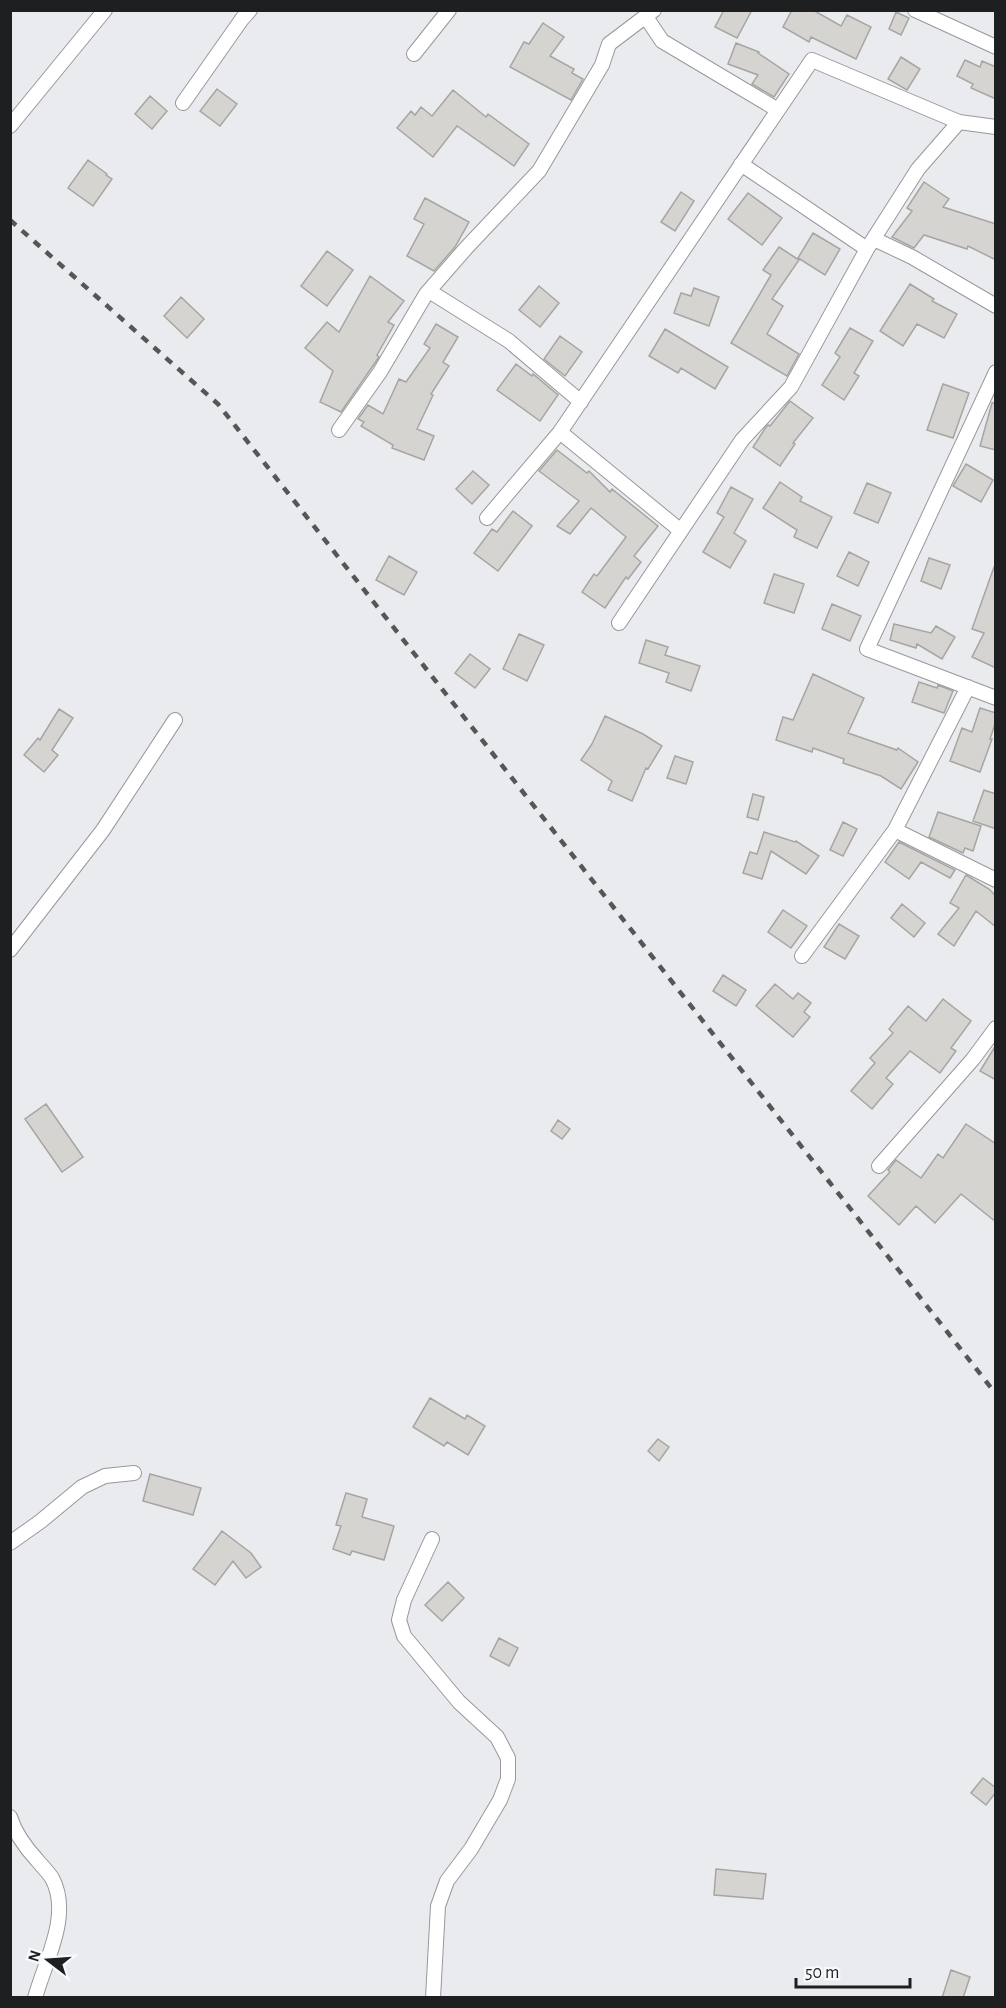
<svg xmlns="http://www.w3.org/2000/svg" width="1006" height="2008" viewBox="0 0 1006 2008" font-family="'Alegreya Sans',sans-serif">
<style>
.building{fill:#d5d4d0;stroke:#a7a5a2;stroke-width:1.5}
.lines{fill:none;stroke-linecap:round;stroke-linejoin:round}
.minor-casing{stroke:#97989c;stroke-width:16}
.minor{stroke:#fff;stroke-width:14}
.rail{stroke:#555658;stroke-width:4.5;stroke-dasharray:8 8;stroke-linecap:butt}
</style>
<rect width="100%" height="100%" fill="#eaebef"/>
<path class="building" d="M724,10H752L737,38L715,27Z
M792,10H813L841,26L847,15L871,27L856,59L811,37L809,42L783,27Z
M896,12L909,18L901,35L889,29Z
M543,23L564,37L550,56L574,69L572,73L583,79L571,100L510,67L524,42L529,44Z
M736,43L759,52L758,53L789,74L774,97L752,84L758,75L728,64Z
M901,57L920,69L907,90L888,79Z
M965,60L980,67L982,61L996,67V99L971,88L973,84L957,76Z
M217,89L237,104L220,126L200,111Z
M453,90L486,117L488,114L529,144L514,166L457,126L433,157L397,128L411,111L415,115L421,107L432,116Z
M150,96L167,111L152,129L135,114Z
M88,160L107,174L106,175L112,179L93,206L68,188Z
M924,182L949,199L943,207L996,224V260L968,246L967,249L924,235L914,248L892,237L912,211L907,208Z
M681,192L694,201L675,231L661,222Z
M748,193L782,218L762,245L728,219Z
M425,198L469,222L455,247L434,271L407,256L424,224L414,219Z
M813,233L840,249L825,275L798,258Z
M779,247L799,260L772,299L783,306L767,334L799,354L787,376L731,343L771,275L763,270Z
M327,251L353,270L327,306L301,286Z
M370,276L404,301L388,322L394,325L377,355L379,357L341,412L320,402L333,371L305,348L327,322L339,332Z
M910,284L934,299L932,301L957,314L944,338L917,324L903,346L880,331Z
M539,286L559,303L540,327L519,310Z
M694,288L719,297L709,326L674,313L681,293L691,296Z
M181,297L204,319L187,338L164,316Z
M436,324L458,337L443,362L449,366L431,394L433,395L417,429L434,436L424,460L392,448L393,445L361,426L364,422L358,419L368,405L383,414L399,379L406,382L430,348L424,344Z
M850,328L873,341L854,373L859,376L844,400L822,385L840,357L835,353Z
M665,329L728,367L715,389L681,368L678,373L649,356Z
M560,336L582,352L565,376L544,359Z
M516,364L532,376L533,374L558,395L540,421L497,390Z
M943,384L969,393L953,438L927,430Z
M790,401L813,418L793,443L795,444L780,466L753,447L766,427L768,425L770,426Z
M992,403H996V450L980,446Z
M557,450L587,473L589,471L610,492L612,489L658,526L634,556L641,562L628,579L626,577L605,608L582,592L594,574L597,576L626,537L591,508L570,534L557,526L579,501L539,471Z
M966,464L993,480L981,502L953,486Z
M473,471L489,485L472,504L456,489Z
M780,482L802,497L800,501L832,517L817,548L794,537L797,530L763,508Z
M867,483L891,493L878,523L854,513Z
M731,487L753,499L734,533L746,541L730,568L703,552L724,517L717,513Z
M513,511L532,526L498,571L474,553L492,529L497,532Z
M849,552L869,562L858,586L837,576Z
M389,556L417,572L404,595L376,580Z
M929,558L950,565L941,589L921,581Z
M994,567H996V668L972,657L984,633L972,629Z
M774,574L804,584L794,613L764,603Z
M832,604L861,616L850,641L822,629Z
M894,624L931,633L936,626L955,637L942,659L917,644L916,648L890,640Z
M519,634L544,645L527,681L503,669Z
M646,640L668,647L665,655L700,666L691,691L666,682L669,673L639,663Z
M470,654L490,669L475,688L455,673Z
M813,674L864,698L848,733L897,750L898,748L918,762L901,789L881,776L843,763L844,759L813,748L812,752L776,740L783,717L793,720Z
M919,682L937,688L938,685L953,691L944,713L912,702Z
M980,708L996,713V721L990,739H992L980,772L950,761L962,728L972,732Z
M59,709L73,718L52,750L58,755L44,772L24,755L38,738L40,740Z
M605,716L643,734L662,746L648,769L646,768L632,801L608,790L612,781L581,760L592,744Z
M675,756L693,762L686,784L667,778Z
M984,790L996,794V829L973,821Z
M753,794L764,797L758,820L747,817Z
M938,812L981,826L973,851L965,848L963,853L929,837Z
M843,822L857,829L843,856L830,850Z
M764,832L795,842L796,841L819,856L806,874L771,851L762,879L743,873L750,852L757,854Z
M899,842L955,870L950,878L921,862L909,879L885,862Z
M966,875L989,889L996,896V927L976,911L954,946L938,934L959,908L950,903Z
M902,904L925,923L914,937L891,918Z
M783,910L807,926L791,948L768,932Z
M839,924L859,936L845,959L824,947Z
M723,975L746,990L736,1006L713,991Z
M775,984L793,999L798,993L811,1003L804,1012L810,1017L793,1037L756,1006Z
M943,999L971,1021L951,1048L956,1051L940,1073L910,1051L886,1078L893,1084L872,1109L851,1091L875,1063L870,1058L893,1033L889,1029L908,1006L926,1021Z
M996,1045V1080L980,1071Z
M46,1104L83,1157L62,1172L25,1119Z
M558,1120L570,1129L562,1139L551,1131Z
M966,1124L996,1144V1222L961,1194L935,1223L916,1206L899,1225L868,1196L890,1172L888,1170L896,1160L921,1178L938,1154L943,1158Z
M430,1398L465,1419L467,1415L485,1426L468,1455L447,1442L444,1446L413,1427Z
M658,1439L669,1447L659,1461L648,1451Z
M150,1474L201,1488L193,1515L143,1501Z
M346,1493L367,1499L362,1517L394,1526L384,1560L352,1551L350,1555L333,1549L341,1526L336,1525Z
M222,1531L251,1553L261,1567L246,1578L233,1561L215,1585L193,1569Z
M448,1582L464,1598L442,1621L425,1605Z
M499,1638L518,1648L509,1666L490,1656Z
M983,1778L996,1788V1792L986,1805L971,1793Z
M716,1869L766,1874L763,1899L714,1895Z
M951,1970L970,1977L963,1998H942Z"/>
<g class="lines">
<g class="minor-casing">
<path id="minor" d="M915,10L996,47
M646,17L662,41L778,110
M414,54L449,10
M183,103L242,19L250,10
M10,126L105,10
M741,164L867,249
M874,239L912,257L996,306
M429,291L509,341L581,402
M996,372L867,649L996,698
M339,430L380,372L426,294L467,247L539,171L602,65L609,44L654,10
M560,432L681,531
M487,518L560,432L812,60L959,122L996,127
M619,623L742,440L791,387L867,249L918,169L959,122
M895,830L996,880
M10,950L103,830L175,720
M802,956L895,830L968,687
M879,1166L973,1059L996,1028
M432,1539L404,1600L399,1620L404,1636L459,1702L497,1737L508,1758V1779L500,1800L471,1849L447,1881L438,1906L433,1998
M10,1543L41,1521L82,1487L105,1476L134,1473
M10,1817C15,1833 26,1848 37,1860C42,1866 48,1872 52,1878C72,1915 45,1961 35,1998"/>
</g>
<use href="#minor" class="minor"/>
<path class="rail" d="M10,220L218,404L996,1394"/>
</g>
<rect width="1006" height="2008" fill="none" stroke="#1e1f20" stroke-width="24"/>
<g transform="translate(48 1960) rotate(287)" stroke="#f8f9fc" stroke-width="4.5" paint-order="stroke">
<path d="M0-4.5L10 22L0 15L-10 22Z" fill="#1e1f20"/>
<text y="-9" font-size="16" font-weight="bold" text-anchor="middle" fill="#1e1f20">N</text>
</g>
<path d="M796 1978v9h114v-9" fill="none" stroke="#1e1f20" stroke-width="3"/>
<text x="805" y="1978" font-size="18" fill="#1e1f20" stroke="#f8f9fc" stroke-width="4.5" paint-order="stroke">50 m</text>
</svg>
